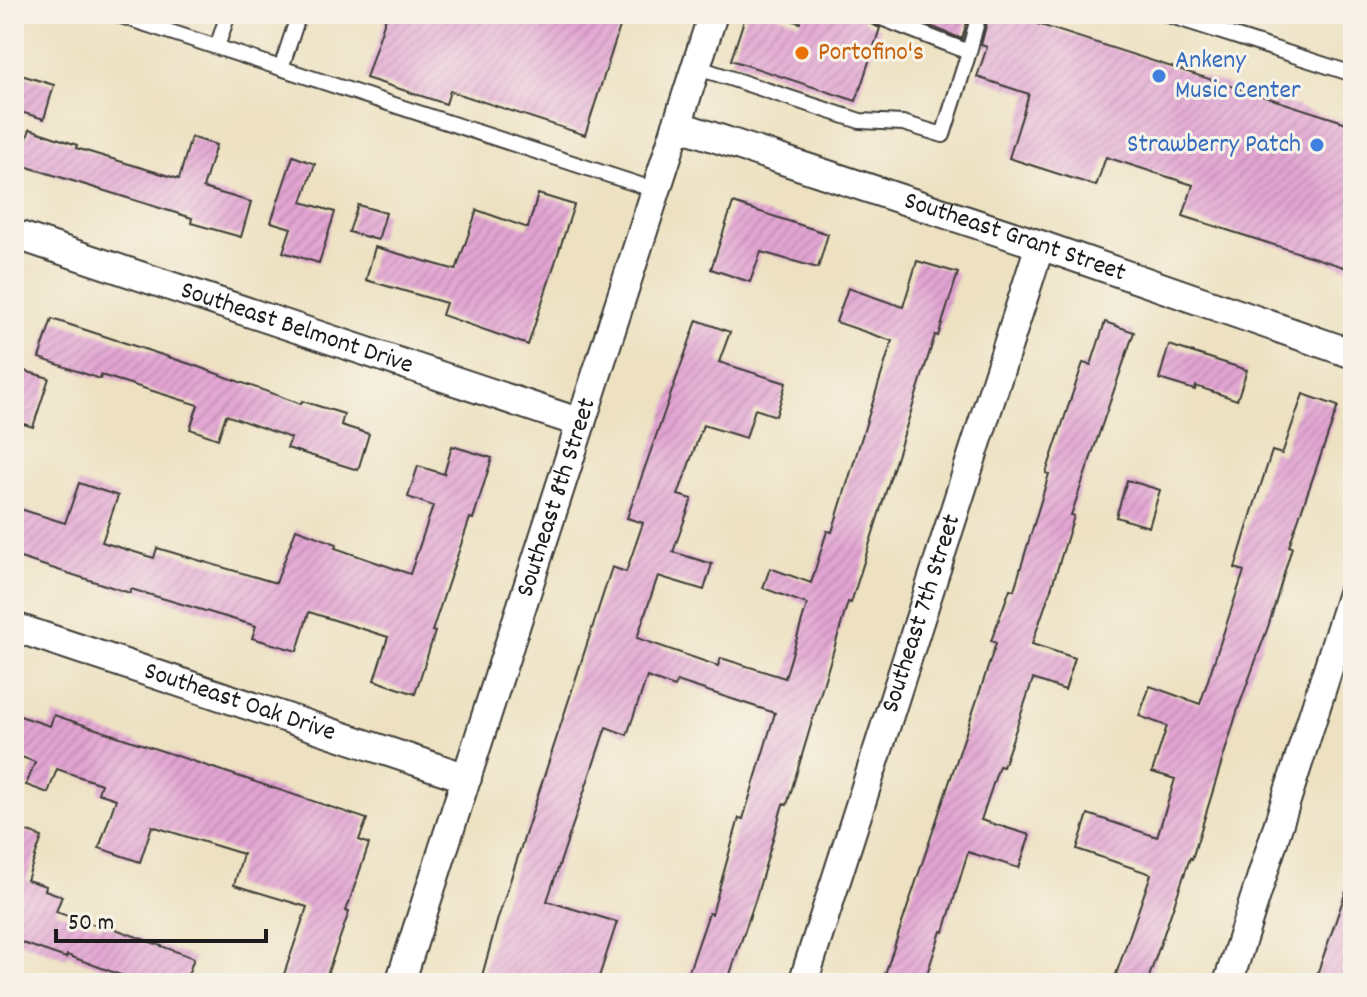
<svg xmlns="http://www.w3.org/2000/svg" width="1367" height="997" viewBox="0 0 1367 997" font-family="Dekko,sans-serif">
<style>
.building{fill:url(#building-hatch)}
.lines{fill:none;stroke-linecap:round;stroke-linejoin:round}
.lane-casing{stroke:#3b3a35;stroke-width:18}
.street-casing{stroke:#3b3a35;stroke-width:32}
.lane{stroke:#fff;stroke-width:14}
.street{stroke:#fff;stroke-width:28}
.food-dot{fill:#e8710a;stroke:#f7f3e8;stroke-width:3}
.shop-dot{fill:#3f7fe0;stroke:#f7f3e8;stroke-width:3}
.labels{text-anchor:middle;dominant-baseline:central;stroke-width:6;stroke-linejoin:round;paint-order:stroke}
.food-label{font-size:26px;fill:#c56008;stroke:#f7f3e8;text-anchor:start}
.shop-label{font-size:26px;fill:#366cbe;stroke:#f7f3e8;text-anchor:start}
.street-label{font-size:26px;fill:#1c1c1c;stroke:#f7f3e8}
</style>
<defs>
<pattern id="building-hatch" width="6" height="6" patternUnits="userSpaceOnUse" patternTransform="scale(2)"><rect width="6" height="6" fill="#e2a4d2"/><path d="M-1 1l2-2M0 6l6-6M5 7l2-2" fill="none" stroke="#c18db4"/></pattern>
</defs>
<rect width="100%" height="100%" fill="#f7f3e8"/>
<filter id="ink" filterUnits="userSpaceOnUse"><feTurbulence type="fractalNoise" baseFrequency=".0125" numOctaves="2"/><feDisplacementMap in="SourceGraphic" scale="16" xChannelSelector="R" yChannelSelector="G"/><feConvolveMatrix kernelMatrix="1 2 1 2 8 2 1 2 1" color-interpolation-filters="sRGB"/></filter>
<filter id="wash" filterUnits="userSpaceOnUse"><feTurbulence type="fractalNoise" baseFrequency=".006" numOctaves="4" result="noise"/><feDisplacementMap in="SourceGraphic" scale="32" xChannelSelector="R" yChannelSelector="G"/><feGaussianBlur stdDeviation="1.8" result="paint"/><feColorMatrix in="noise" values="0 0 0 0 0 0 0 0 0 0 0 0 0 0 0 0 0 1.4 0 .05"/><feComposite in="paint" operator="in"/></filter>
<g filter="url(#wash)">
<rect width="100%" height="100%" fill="#ede1c1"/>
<g id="blocks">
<path class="building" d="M387,14H624L585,135L450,91L446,104L366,78Z
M746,14H774L800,23L802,14H861L864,21L880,28L856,101L731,60Z
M901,14H969L962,39Z
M989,14H1006L1353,125V270L1183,216L1193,185L1106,157L1096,186L1009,158L1029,94L977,77L987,47L981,45Z
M21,75L54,85L44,119L14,110V98Z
M30,129L77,145L76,148L179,179L191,137L216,145L203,188L251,202L241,237L191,223L192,218L18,164Z
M293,156L315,164L302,202L335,212L319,263L283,252L291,228L271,222Z
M538,194L574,205L528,345L442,315L446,303L366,280L375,247L456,270L477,210L528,228Z
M733,203L828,234L818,268L761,252L750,282L711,269Z
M358,205L386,213L378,240L349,232Z
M917,261L958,273L938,336L935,335L851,603L848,602L787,805L783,804L756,898L727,983H705L687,977L709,913L712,914L739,818L743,819L775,713L677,681L675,687L647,677L627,735L606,727L547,901L617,922L597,983H480L498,918L612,567L626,572L643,523L627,518L697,320L730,332L719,362L786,383L776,416L755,409L746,438L703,425L678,495L692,499L673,552L712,564L704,590L658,576L637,638L718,666L721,658L785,678L807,604L763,588L770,568L811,583L827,531L832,532L892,341L836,322L848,288L903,307Z
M52,319L193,365L301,404L302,401L344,414L341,425L369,434L358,470L287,448L291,438L226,415L218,439L190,429L198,405L101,375L100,379L39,358Z
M1105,322L1134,332L1071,515L1074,516L1052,586L1032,644L1075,658L1065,690L1033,679L1003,767L999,766L981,820L1030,835L1019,868L968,852L944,932L941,931L924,983H882L996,643L991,641L1010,589L1014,590L1049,474L1046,473L1073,392L1083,363L1091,365Z
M1169,345L1247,370L1237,400L1196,386L1195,390L1159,379Z
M18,369L49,378L33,427L14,421V382Z
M1303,394L1338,406L1289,546L1292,547L1269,624L1238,709L1192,859L1190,858L1147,983H1113L1151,874L1077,849L1088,814L1157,837L1175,779L1152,772L1167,726L1139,716L1150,686L1200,704L1244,571L1235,568L1252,512L1272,451L1282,454Z
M452,446L492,458L473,519L470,518L432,631L435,632L415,694L374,680L388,637L309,612L297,651L252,638L256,626L131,589L130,593L14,556V507L65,523L79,483L118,496L102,542L154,558L157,548L276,583L296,529L337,544L335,548L410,574L433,506L408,497L418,466L444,474Z
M1127,480L1160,490L1149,527L1116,517Z
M14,714L50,726L54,715L367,819L359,840L369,844L346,911L349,912L324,983H281L307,907L234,885L243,854L152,826L140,862L99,848L116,799L98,793L101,784L57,769L48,793L26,785L35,762L14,754Z
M14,827L42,837L27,880L46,886L45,890L62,896L56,912L101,927L102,924L194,958L185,983H142L67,955L66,958L14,940Z
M1350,880H1353V983H1314Z"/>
</g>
</g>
<g filter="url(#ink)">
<use href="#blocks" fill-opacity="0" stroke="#3b3a35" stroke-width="2"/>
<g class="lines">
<g class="lane-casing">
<path id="lane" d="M115,14L655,190
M871,14L969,52L979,14
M1165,14L1353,74
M217,47L228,14
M696,67L860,121L903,123L943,135L969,52
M281,68L299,14"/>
</g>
<g class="street-casing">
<g id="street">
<path id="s1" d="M677,125L1040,245L1353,354"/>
<path id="s2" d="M14,234L581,423"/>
<path id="s3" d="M14,627L467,778"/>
<path id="s4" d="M400,983L713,14"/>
<path id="s5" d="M803,983L1040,245"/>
<path d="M1228,983L1353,590"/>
</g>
</g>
<use href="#lane" class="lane"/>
<use href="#street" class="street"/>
</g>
</g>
<circle class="food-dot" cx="802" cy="53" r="8"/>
<g class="shop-dot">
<circle cx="1159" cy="76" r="8"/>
<circle cx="1317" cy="145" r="8"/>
</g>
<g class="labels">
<g class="food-label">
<text x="818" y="53">Portofino's</text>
</g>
<g class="shop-label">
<text x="1175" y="61">Ankeny<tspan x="1175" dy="30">Music Center</tspan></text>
<text x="1301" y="145" text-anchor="end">Strawberry Patch</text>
</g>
<g class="street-label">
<text stroke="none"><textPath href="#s1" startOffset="356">Southeast Grant Street</textPath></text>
<text stroke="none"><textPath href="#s2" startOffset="298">Southeast Belmont Drive</textPath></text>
<text stroke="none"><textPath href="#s4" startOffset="510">Southeast 8th Street</textPath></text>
<text stroke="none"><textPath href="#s5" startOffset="388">Southeast 7th Street</textPath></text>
<text stroke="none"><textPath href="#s3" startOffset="238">Southeast Oak Drive</textPath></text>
</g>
</g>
<rect width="1367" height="997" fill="none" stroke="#f7f3e8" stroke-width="48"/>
<path d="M56 929v12h210v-12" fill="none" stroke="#1c1c1c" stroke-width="4"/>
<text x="68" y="929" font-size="24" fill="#1c1c1c" stroke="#f7f3e8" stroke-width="6" paint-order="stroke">50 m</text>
</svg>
